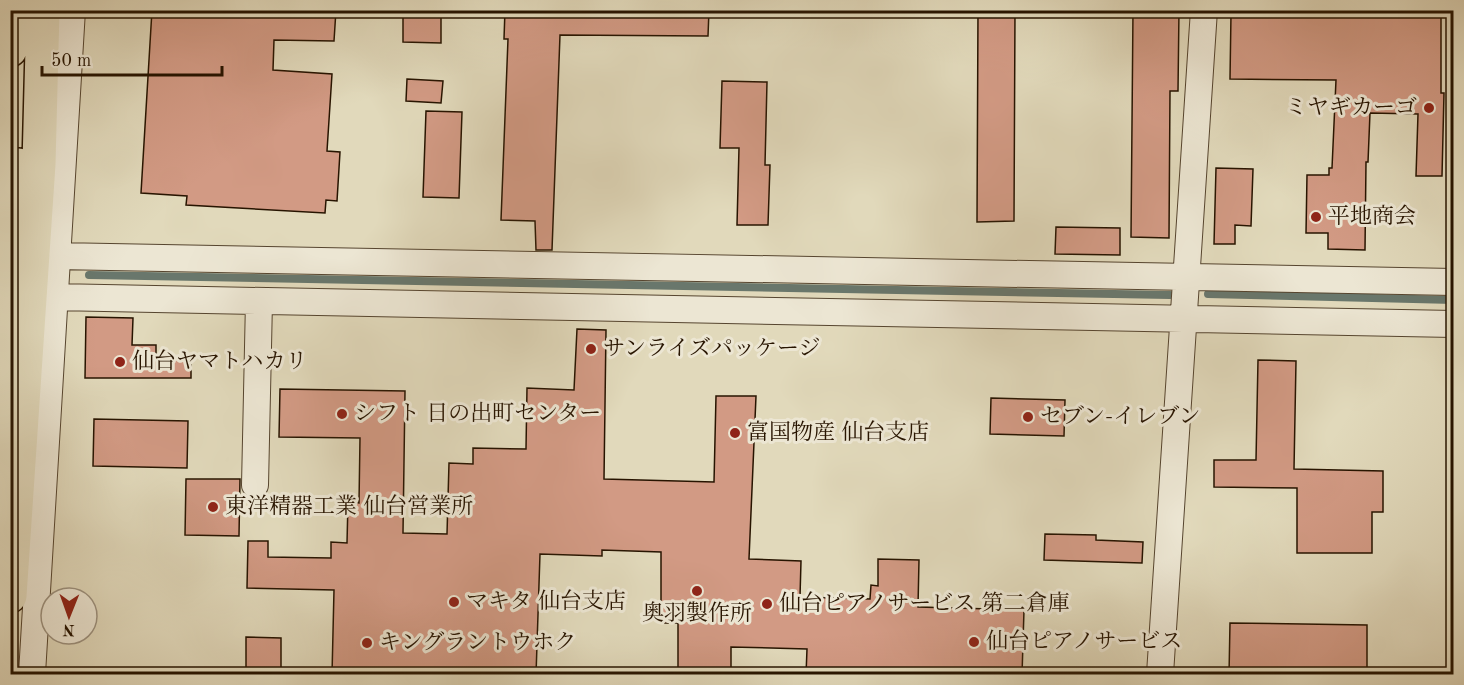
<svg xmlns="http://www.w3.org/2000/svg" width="1464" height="685" viewBox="0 0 1464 685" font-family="'Old Standard TT','Noto Serif JP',serif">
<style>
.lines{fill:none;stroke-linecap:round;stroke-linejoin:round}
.stream{stroke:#69776c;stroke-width:8}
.building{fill:#d29a84;stroke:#271400;stroke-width:1.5}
.minor-casing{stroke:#56452f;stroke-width:28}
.highway-casing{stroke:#271400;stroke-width:36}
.minor{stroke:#ece6d3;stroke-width:26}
.highway{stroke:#e1d9bb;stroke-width:33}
.poi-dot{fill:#8f2418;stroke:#ece6d3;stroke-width:2}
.labels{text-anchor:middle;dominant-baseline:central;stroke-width:6;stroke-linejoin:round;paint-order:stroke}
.poi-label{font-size:22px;fill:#271400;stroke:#ece6d3;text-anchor:start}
</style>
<rect width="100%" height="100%" fill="#e1d9bb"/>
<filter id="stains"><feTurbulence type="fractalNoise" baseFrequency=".00333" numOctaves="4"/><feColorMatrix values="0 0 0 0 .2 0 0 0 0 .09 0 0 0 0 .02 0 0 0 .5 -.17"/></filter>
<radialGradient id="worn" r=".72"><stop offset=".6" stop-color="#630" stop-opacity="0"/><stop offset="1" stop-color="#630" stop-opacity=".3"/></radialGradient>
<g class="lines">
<path class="stream" d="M89,275L1170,295
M1208,294L1454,300"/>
</g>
<path class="building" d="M152,10H336L334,41L274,40L273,70L332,74L327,151L340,152L337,201L326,200L325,213L186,205L187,196L141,193Z
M403,10H441V43L403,42Z
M505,10H709L708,36L560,35L552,250H536L535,221L501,220L508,39H504Z
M978,10H1015L1014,221L977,222Z
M1133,10H1179L1178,91H1170L1169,238L1131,237Z
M1298,10H1441V93H1444L1442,176H1416L1418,114L1370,113L1368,162H1366L1365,250L1328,249V233H1306L1307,175H1329V168H1332L1336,80L1230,79L1231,14L1298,16Z
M407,79L443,81L441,103L406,101Z
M722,81L767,82L765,165H770L768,225H737L739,148H720Z
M426,111L462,112L459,198L423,197Z
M1216,168L1253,169L1251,226L1235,225V244H1214Z
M1056,227L1120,228V255L1055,254Z
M86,317L133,318L132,345H156V357L191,358V378H85Z
M577,329L606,330L604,479L714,482L716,396H756L749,559L801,561L800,597L870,599L871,585L878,586V559L919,560L918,607L1024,610L1022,675H806L807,649L731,647V675H678V623H661V552L602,550V556L540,554L536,675H500V671L401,669V675H332L334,590L247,588L248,541H268V557L331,558V542L347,543L348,502L359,503L360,438L279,437L280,389L405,391L403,533L447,534L449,463L473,464V448L526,449L527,388L574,390Z
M1258,360L1296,361L1294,469L1383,471V512H1372V553H1297V488L1214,487V460H1256Z
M991,398L1065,400L1064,436L990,434Z
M94,419L188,421L187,468L93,466Z
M186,479H240L239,536L185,535Z
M1045,534L1096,535V540L1143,542L1142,563L1044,560Z
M1230,623L1367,625V675H1229Z
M246,637L281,638V675H246Z"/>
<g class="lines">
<g class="minor-casing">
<path id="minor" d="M57,256L1454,282
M54,297L1454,324
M255,485L259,301
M32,674L72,10
M1160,674L1204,10"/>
</g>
<g class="highway-casing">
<path id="highway" d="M10,50L15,10
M10,237L19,165
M10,596L39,164L43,10"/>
</g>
<use href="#minor" class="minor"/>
<use href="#highway" class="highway"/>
</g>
<g class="poi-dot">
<circle cx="1429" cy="108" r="6"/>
<circle cx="1316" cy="217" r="6"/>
<circle cx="591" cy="349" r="6"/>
<circle cx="120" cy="362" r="6"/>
<circle cx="342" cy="414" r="6"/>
<circle cx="1028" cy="417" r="6"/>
<circle cx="735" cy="433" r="6"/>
<circle cx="213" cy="507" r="6"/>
<circle cx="697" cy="591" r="6"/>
<circle cx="454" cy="602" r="6"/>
<circle cx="767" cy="604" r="6"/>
<circle cx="974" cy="642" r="6"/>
<circle cx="367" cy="643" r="6"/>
</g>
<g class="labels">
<g class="poi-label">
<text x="1417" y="108" text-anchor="end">ミヤギカーゴ</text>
<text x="1328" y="217">平地商会</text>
<text x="603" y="349">サンライズパッケージ</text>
<text x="132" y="362">仙台ヤマトハカリ</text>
<text x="354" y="414">シフト 日の出町センター</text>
<text x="1040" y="417">セブン-イレブン</text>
<text x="747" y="433">富国物産 仙台支店</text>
<text x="225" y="507">東洋精器工業 仙台営業所</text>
<text x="466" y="602">マキタ 仙台支店</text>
<text x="779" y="604">仙台ピアノサービス 第二倉庫</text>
<text x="697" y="614" text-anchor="middle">奥羽製作所</text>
<text x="986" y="642">仙台ピアノサービス</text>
<text x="379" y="643">キングラントウホク</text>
</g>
</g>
<rect width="1464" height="685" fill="none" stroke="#e1d9bb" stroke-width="36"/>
<rect x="12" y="12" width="1440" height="661" fill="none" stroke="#271400" stroke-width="3"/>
<rect x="18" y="18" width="1428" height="649" fill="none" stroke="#271400" stroke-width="1.5"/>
<g transform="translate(69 616) rotate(181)"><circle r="28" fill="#ece6d3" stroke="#9d927f" stroke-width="1.5"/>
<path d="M0-4.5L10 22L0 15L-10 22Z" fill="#8f2418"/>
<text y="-9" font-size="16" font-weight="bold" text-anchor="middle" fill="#271400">N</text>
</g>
<path d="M42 66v9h180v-9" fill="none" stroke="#271400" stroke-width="3"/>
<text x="51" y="66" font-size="18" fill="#271400" stroke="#ece6d3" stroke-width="4.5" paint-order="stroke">50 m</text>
<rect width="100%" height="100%" filter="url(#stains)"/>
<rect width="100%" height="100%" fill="url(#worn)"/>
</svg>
